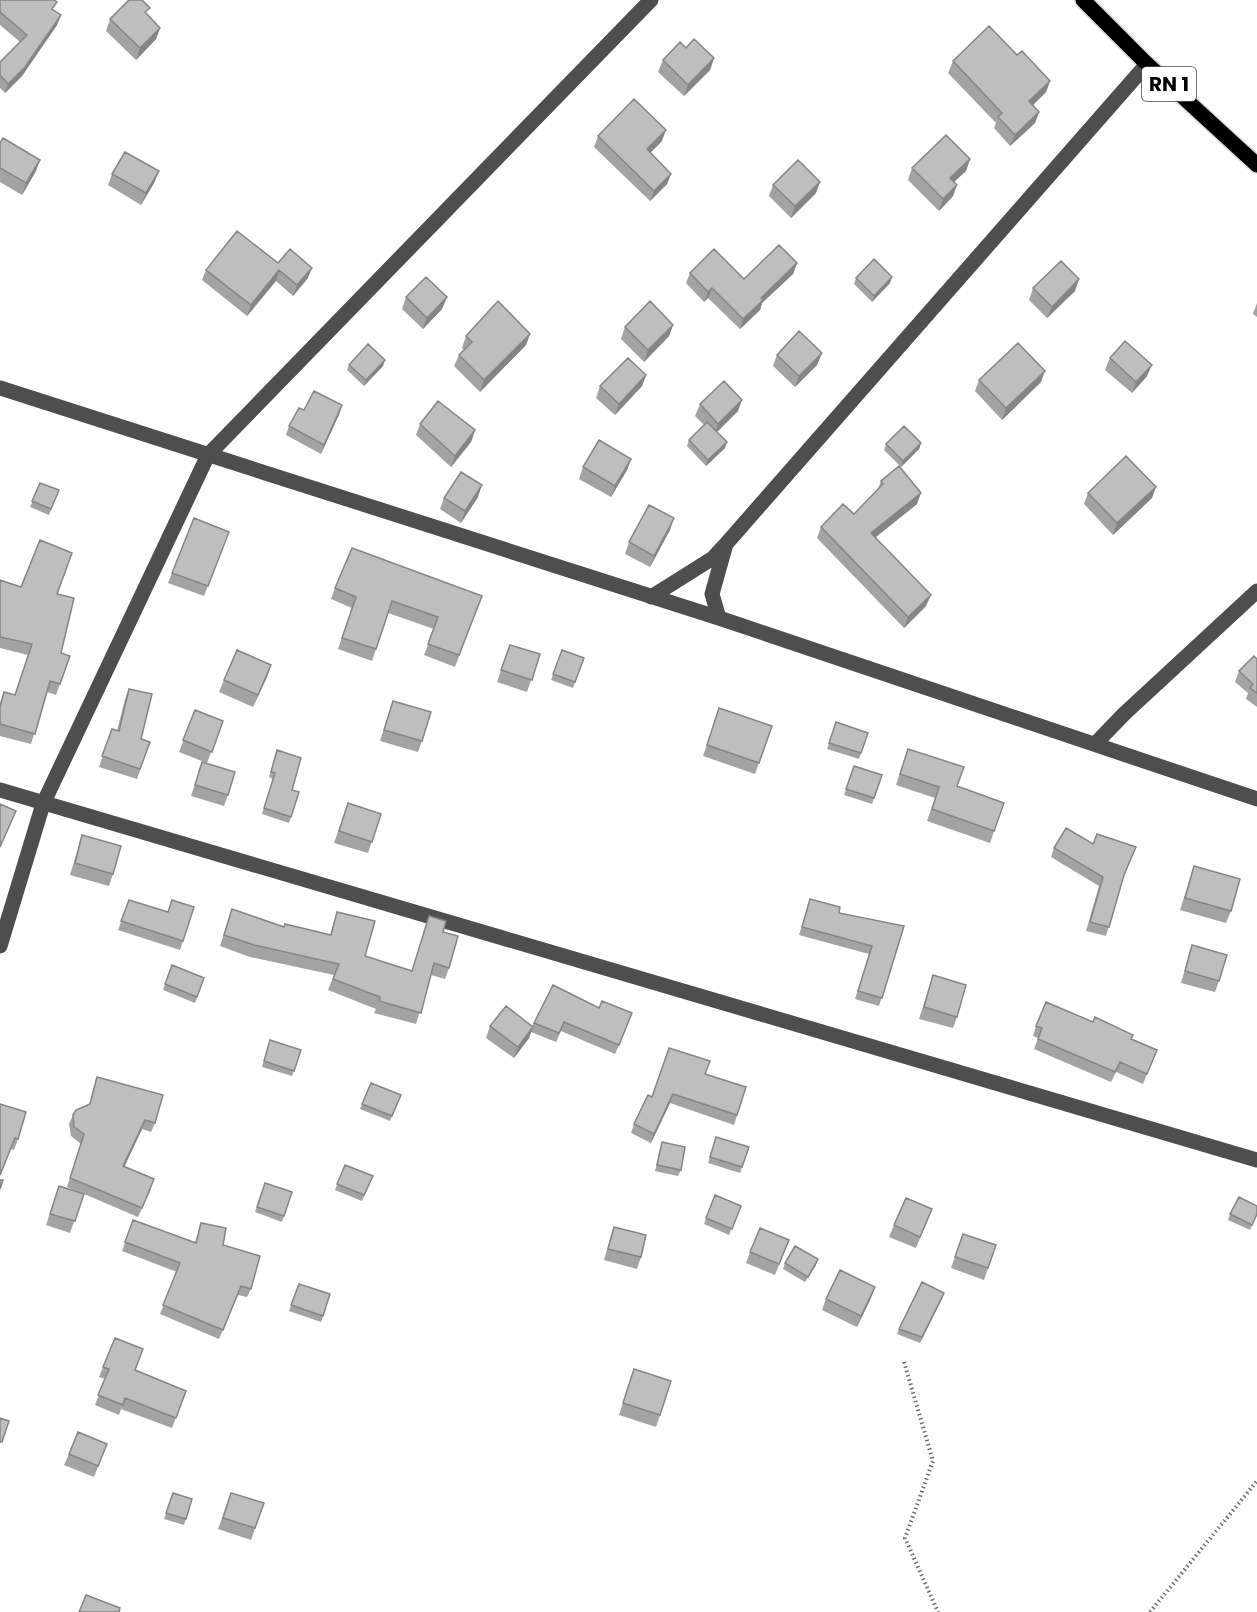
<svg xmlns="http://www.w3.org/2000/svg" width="1257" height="1612" viewBox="0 0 1257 1612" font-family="Poppins,sans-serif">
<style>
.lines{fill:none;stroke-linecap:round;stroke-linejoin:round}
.major-casing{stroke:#dbdbdb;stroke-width:18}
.path{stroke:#707070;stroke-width:4;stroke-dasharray:1.5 3;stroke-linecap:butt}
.minor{stroke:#4e4e4e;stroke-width:15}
.major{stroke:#000;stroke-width:15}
.wall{fill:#a3a3a3}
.shaded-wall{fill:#858585}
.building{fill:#bebebe;stroke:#858585;stroke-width:1.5}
.labels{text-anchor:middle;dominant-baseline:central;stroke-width:4.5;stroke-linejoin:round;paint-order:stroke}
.shield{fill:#fff;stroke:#4c4c4c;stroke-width:1.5}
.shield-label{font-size:20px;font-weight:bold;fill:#000}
</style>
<rect width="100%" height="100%" fill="#fff"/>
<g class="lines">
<g class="major-casing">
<path id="major" d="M1083,0L1147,64L1257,165"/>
</g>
<path class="path" d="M904,1362L933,1461L905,1538L938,1612
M1150,1612L1257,1481"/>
<path class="minor" d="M0,388L719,618L1257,799
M651,597L713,558L724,546
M719,618L712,594L726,544L1147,64
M1096,743L1124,714L1257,591
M0,790L1257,1160
M0,946L43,804L208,455L651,0"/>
<use href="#major" class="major"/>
</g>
<path class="wall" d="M0,0L54,11L57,25L22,76L5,93L0,88V62L20,42L0,25Z
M147,15L160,28L156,39L136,60L106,31L110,19Z
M686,48L714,58L710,70L684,96L658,72L663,60Z
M1017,55L1050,81L1046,92L1033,105L1039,112L1035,123L1010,146L994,128L996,123L948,73L953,61Z
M598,136L662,141L650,153L671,174L667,184L650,201L594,147Z
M0,143L36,171L22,195L0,182Z
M970,159L966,171L954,182L953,196L939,211L908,180L912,168Z
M159,171L154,183L141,205L108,185L112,174Z
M773,185L816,193L791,218L769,196Z
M278,263L308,278L293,296L276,281L247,316L202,280L206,270Z
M797,263L793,274L762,303L760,310L740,329L708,298L704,302L686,283L690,273L744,279Z
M856,278L890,283L872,302L854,284Z
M1033,288L1075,291L1047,318L1029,300Z
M406,297H447L442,309L423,329L402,309Z
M1257,303V317L1253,314Z
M673,325L669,336L644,362L621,339L625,327Z
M530,334L526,345L480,392L454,366L459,355L464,350L462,348L466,336Z
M822,353L817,365L795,387L773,366L777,355Z
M1110,358L1147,376L1132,393L1105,370Z
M349,365L383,366L364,386L347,370Z
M646,375L642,386L615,415L596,398L600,386Z
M979,380L1041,382L1002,420L975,391Z
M700,404L738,411L717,432L725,448L706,466L687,446L689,440L704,425L695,416Z
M342,405L321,454L286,435L289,426L304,410Z
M420,424L475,430L471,442L451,467L416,435Z
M921,443L919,449L901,467L884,450L886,444Z
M631,459L627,470L611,497L579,479L583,467Z
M881,481L917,504L876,537L926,606L904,628L817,538L821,527L854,514L878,489Z
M40,483L59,490L49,515L30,507Z
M1088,493L1152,498L1113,535L1084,504Z
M478,497L461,523L440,509L444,498Z
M670,530L650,567L625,554L629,542Z
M229,532L204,596L168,583L172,573Z
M0,580L21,587L57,594L61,653L70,656L56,695L47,692L31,744L0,736V703L4,692L15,695L28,655L0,648Z
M335,588L482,596L455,667L424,655L434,629L388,613L372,661L338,649L352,608L331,599Z
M510,645L540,654L527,692L497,682Z
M562,650L584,658L573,688L551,680Z
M1257,659V707L1246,699L1248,693L1235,682L1239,671Z
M267,677L253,707L219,692L224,680Z
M129,689L141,739L150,742L137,779L99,767L112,729L117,731L125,699Z
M393,701L422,741L418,752L380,741Z
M719,708L772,726L755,774L703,756Z
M195,710L223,721L207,763L179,752Z
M836,722L868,733L859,759L827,749Z
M908,749L957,786L1004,803L990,843L927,821L935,798L896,785Z
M277,750L292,790L299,792L289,823L262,814L273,779L269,777Z
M202,762L228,795L224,806L191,796Z
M854,766L882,775L872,804L844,795Z
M348,803L381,814L368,853L334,843Z
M82,835L113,874L109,886L70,875Z
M1054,848L1123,879L1106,936L1086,931L1099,886L1051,857Z
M1194,866L1231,911L1226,923L1180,910Z
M810,899L839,913L904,926L879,1006L855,999L869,954L799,935Z
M129,900L183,941L180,950L118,930Z
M232,909L284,927L330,935L337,912L365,956L412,971L429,916L443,932L449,968L445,979L431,975L416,1024L374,1013L376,1009L328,990L334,975L250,957L220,946Z
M1192,945L1219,981L1215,992L1181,983Z
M172,965L204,978L195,1003L163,990Z
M933,975L957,1017L953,1028L919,1019Z
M629,1022L615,1054L561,1031L556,1042L531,1032L529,1038L514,1058L486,1038L490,1026H532L534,1023Z
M1036,1026L1131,1039L1157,1050L1143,1084L1116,1072L1111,1082L1034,1049L1038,1038L1033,1036Z
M270,1040L301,1050L292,1076L262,1067Z
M705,1074L746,1087L734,1125L670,1103L651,1143L631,1133L634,1124L652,1097Z
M97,1077L155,1123L151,1132L142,1129L124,1167L151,1189L138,1217L84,1194L70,1233L46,1225L59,1186L82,1194L67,1187L81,1144L71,1136L69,1124L73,1115L89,1105L94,1086Z
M371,1083L401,1095L390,1121L360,1109Z
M0,1104L18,1139L14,1150L11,1149Z
M716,1137L749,1147L740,1173L708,1163Z
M662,1142L681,1170L678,1176L655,1171Z
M345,1165L373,1176L362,1201L335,1190Z
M265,1183L292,1192L282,1222L255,1212Z
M715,1195L741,1206L729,1235L704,1224Z
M1257,1206V1215L1250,1230L1228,1220L1230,1214Z
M932,1209L916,1248L889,1237L894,1225Z
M133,1220L195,1243L201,1223L223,1245L251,1289L247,1297L238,1295L219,1339L160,1314L177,1272L122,1251Z
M614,1227L641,1257L637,1269L604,1260L610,1239Z
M963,1234L996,1245L984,1280L951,1268Z
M789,1240L775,1275L746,1263L750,1252Z
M785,1263L816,1265L805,1282L783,1269Z
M299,1284L330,1294L321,1322L289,1311Z
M944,1293L920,1343L897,1334L899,1329Z
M871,1298L857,1327L822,1310L826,1299Z
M115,1338L135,1370L186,1391L172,1428L121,1409L119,1415L95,1405L105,1379L99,1377Z
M634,1369L660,1415L656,1427L619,1415Z
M107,1444L94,1477L64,1465L69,1454Z
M173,1493L192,1499L184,1525L164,1519Z
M231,1493L264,1503L251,1540L218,1529Z"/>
<path class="shaded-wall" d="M61,15L57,25L22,76L5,93L8,84Z
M160,28L156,39L136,60L140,48Z
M714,58L710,70L684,96L688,85Z
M1050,81L1046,92L1025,113L1029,101Z
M1039,112L1035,123L1010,146L1015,135Z
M666,130L662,141L643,160L647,149Z
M970,159L966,171L946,189L950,178Z
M40,160L36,171L22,195L26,183Z
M159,171L154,183L141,205L146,193Z
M671,174L667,184L650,201L654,191Z
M820,182L816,193L791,218L795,206Z
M957,185L953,196L939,211L943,199Z
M797,263L793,274L762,303L760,310L740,329L743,319L761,298Z
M312,268L308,278L293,296L297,285Z
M279,270L276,281L247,316L251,305Z
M892,277L890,283L872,302L874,296Z
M1079,279L1075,291L1047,318L1052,307Z
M712,288L708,298L704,302L708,292Z
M447,297L442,309L423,329L427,318Z
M673,325L669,336L644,362L648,350Z
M530,334L526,345L480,392L484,380Z
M822,353L817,365L795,387L799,376Z
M385,360L383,366L364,386L366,380Z
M1152,365L1147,376L1132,393L1136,382Z
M1045,371L1041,382L1002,420L1006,408Z
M646,375L642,386L615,415L619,404Z
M742,400L738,411L714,435L718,424Z
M342,405L339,415L321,454L324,445Z
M475,430L471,442L451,467L455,456Z
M727,442L725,448L706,466L708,460Z
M921,443L919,449L901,467L903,461Z
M631,459L627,470L611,497L615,486Z
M482,485L478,497L461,523L465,511Z
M1156,487L1152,498L1113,535L1117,523Z
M921,493L917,504L867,544L871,533Z
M674,518L670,530L650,567L654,556Z
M931,595L926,606L904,628L908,617Z
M271,665L267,677L253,707L258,695Z
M533,1027L529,1038L514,1058L518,1047Z
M673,1094L670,1103L651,1143L654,1134Z
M145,1120L142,1129L120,1176L123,1166Z
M818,1259L816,1265L805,1282L808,1277Z
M875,1287L871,1298L857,1327L861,1316Z
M944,1293L942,1299L920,1343L922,1337Z"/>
<path class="building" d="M0,0H54L57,2L52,9L61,15L25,67L8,84L0,75V62L27,35L0,12Z
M129,0H142L150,8L145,12L160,28L140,48L110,19Z
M989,26L1017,55L1022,51L1050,81L1029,101L1039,112L1015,135L998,117L1002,113L953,61Z
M694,39L714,58L688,85L663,60L680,42L686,48Z
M634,99L666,130L647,149L671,174L654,191L598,136Z
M946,135L970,159L950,178L957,185L943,199L912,168Z
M3,138L40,160L26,183L0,168V143Z
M125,152L159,171L146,193L112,174Z
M798,160L820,182L795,206L773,185Z
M237,231L278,263L290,249L312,268L297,285L279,270L251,305L206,270Z
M779,245L797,263L761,298L763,300L743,319L712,288L708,292L690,273L714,249L744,279Z
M874,259L892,277L874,296L856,278Z
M1061,261L1079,279L1052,307L1033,288Z
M426,277L447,297L427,318L406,297Z
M498,301L530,334L484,380L459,355L472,342L466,336Z
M650,301L673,325L648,350L625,327Z
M799,331L822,353L799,376L777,355Z
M1125,341L1152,365L1136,382L1110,358Z
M1018,343L1045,371L1006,408L979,380Z
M368,344L385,360L366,380L349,365Z
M628,358L646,375L619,404L600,386Z
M724,381L742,400L718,424L700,404Z
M314,391L342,405L324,445L289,426L299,408L304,410Z
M438,401L475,430L455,456L420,424Z
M707,422L727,442L708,460L689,440Z
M904,426L921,443L903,461L886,444Z
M599,440L631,459L615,486L583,467Z
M1126,456L1156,487L1117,523L1088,493Z
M899,466L921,493L871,533L931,595L908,617L821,527L843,504L854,514L883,484L881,481Z
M461,472L482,485L465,511L444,498Z
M40,483L59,490L51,509L32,501Z
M649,505L674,518L654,556L629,542Z
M194,518L229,532L208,586L172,573Z
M40,540L72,553L57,594L74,598L61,653L70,656L60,684L50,681L35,734L0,724V707L4,692L15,695L32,644L0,637V580L21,587Z
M352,548L482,596L459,655L428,644L438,617L392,601L376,649L342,638L356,597L335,588Z
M510,645L540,654L532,680L501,670Z
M237,650L271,665L258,695L224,680Z
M562,650L584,658L575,682L553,674Z
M1254,656L1257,659V693L1250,688L1253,684L1239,671Z
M129,689L152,694L141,739L150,742L140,769L102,756L112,729L119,731Z
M393,701L431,712L422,741L384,730Z
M719,708L772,726L759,763L707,745Z
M195,710L223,721L212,752L183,740Z
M836,722L868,733L861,753L829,743Z
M908,749L964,767L957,786L1004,803L994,831L932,809L939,787L900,774Z
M277,750L301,758L292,790L299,792L291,817L264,808L275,773L271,772Z
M202,762L235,772L228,795L195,785Z
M854,766L882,775L874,798L846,789Z
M348,803L381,814L372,842L339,831Z
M0,804L16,811L0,847Z
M1066,828L1093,844L1097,834L1136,847L1124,875L1109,927L1090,922L1103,877L1054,848Z
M82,835L121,846L113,874L75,863Z
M1194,866L1240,879L1231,911L1185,898Z
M810,899L840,907L839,913L904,926L882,998L858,991L872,946L802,927Z
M129,900L168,912L172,900L194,907L183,941L121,921Z
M232,909L284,927L285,924L331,935L337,912L375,921L365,956L412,971L429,916L446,921L443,932L458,936L449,968L434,963L421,1013L379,1001L380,997L333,979L339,964L254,945L224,935Z
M1192,945L1227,955L1219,981L1185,971Z
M172,965L204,978L197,997L165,984Z
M933,975L966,985L957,1017L924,1007Z
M553,985L599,1008L602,1001L632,1013L619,1045L564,1022L559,1033L534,1023Z
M1046,1002L1093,1022L1095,1017L1133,1035L1131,1039L1157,1050L1147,1074L1120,1062L1115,1072L1038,1039L1042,1028L1036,1026Z
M506,1006L533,1027L518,1047L490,1026Z
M270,1040L301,1050L294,1071L264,1061Z
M669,1048L710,1061L705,1074L746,1087L737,1115L673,1094L654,1134L634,1124L648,1095L652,1097Z
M97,1077L163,1095L155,1123L145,1120L123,1166L154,1179L142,1208L70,1178L84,1134L74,1127L73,1115L76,1110L90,1104Z
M371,1083L401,1095L392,1116L362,1104Z
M0,1104L26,1112L18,1139L15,1138L0,1175Z
M716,1137L749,1147L742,1167L710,1157Z
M662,1142L685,1147L681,1170L657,1165Z
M345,1165L373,1176L364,1195L337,1184Z
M0,1180H3L0,1189Z
M265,1183L292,1192L284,1216L257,1207Z
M59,1186L84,1194L75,1221L50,1214Z
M715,1195L741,1206L732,1229L706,1218Z
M1239,1197L1257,1206V1214L1252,1225L1230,1214Z
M906,1198L932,1209L920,1237L894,1225Z
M133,1220L196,1243L201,1223L226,1228L223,1245L260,1256L251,1289L241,1286L223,1330L163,1305L180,1263L125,1242Z
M614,1227L646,1235L641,1257L608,1249Z
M760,1228L789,1240L779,1264L750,1252Z
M963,1234L996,1245L988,1268L955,1257Z
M795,1246L818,1259L808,1277L785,1263Z
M840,1270L875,1287L861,1316L826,1299Z
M922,1282L944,1293L922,1337L899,1329Z
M299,1284L330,1294L323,1316L291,1305Z
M115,1338L143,1349L135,1370L186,1391L176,1418L125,1398L123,1405L98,1395L109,1369L103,1367Z
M634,1369L671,1381L660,1415L623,1403Z
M0,1418L9,1421L2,1442H0Z
M78,1432L107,1444L98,1466L69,1454Z
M173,1493L192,1499L186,1519L166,1513Z
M231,1493L264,1503L255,1528L223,1518Z
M86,1595L120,1608L119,1612H79Z"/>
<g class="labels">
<rect class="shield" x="1142" y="67" width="54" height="34" rx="4.5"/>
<g class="shield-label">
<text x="1169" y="84">RN 1</text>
</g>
</g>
</svg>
